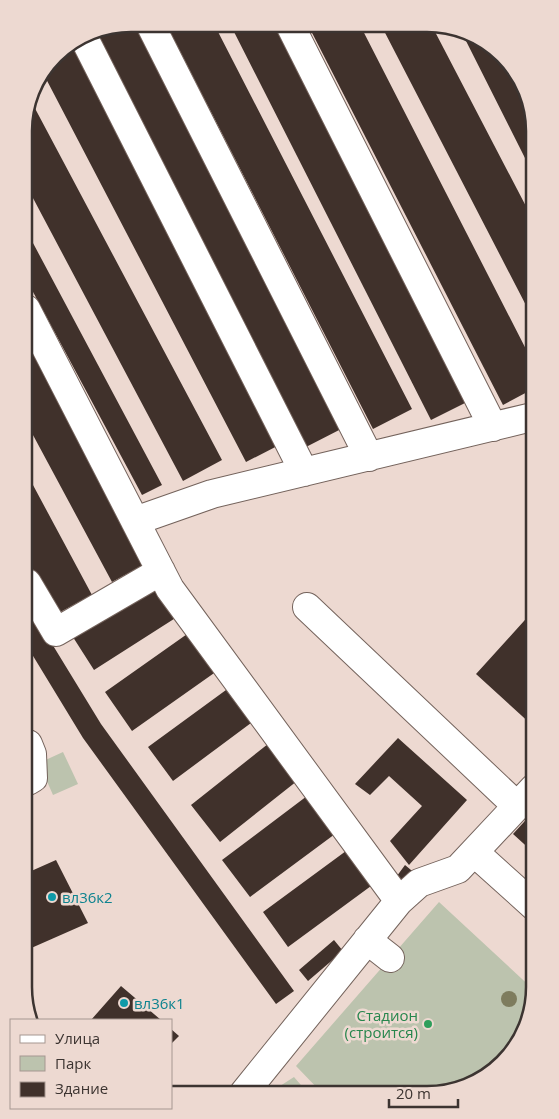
<svg xmlns="http://www.w3.org/2000/svg" width="559" height="1119" viewBox="0 0 559 1119" font-family="'Open Sans',sans-serif">
<style>
.green{fill:#bcc3ae}
.building{fill:#40312b}
.lines{fill:none;stroke-linecap:round;stroke-linejoin:round}
.minor-casing{stroke:#74635c;stroke-width:30}
.minor{stroke:#fff;stroke-width:28}
.tree{fill:#7e7c5e}
.culture-dot{fill:#0f9aa8;stroke:#edd9d1;stroke-width:2}
.leisure-dot{fill:#2e9e5b;stroke:#edd9d1;stroke-width:2}
.labels{text-anchor:middle;dominant-baseline:central;stroke-width:5;stroke-linejoin:round;paint-order:stroke}
.culture-label{font-size:15px;fill:#0d838f;stroke:#edd9d1;text-anchor:start}
.leisure-label{font-size:15px;fill:#27864d;stroke:#edd9d1;text-anchor:end}
.rim{fill:none;stroke:#3c3431;stroke-width:2.5}
</style>
<rect width="100%" height="100%" fill="#edd9d1"/>
<path class="green" d="M63,752L78,784L53,795L39,763Z
M439,902L535,991L513,1053L462,1090L321,1092L296,1066Z
M294,1077L307,1092H286L280,1086Z"/>
<path class="building" d="M131,24H138L345,427L306,447L92,32Z
M166,24H214L412,409L373,429Z
M230,24L280,25L471,400L431,420Z
M308,25H360L531,359V390L503,405Z
M381,25L432,26L530,214L531,315Z
M462,33L499,51L530,97V168Z
M76,41L285,442L246,462L43,73L60,51Z
M30,99L222,460L183,481L25,183V118Z
M25,228L162,485L142,495L25,277Z
M26,328L151,561L112,582L26,422Z
M26,472L92,595L53,616L27,567Z
M154,580L177,617L94,670L71,634Z
M27,603L101,724L294,991L276,1004L83,738L27,646Z
M533,611V726L476,674Z
M190,632L217,671L132,731L105,692Z
M226,690L251,723L173,781L148,747Z
M398,738L467,800L409,865L390,841L422,806L389,776L370,795L355,784Z
M268,744L297,781L220,842L191,805Z
M307,796L335,834L250,897L222,860Z
M534,811V853L513,834Z
M346,851L371,886L288,947L263,912Z
M56,860L88,923L29,949V872Z
M405,865L417,875L405,890L394,880Z
M334,940L343,951L308,981L299,970Z
M121,986L161,1020H91Z
M171,1029L179,1036L171,1044Z"/>
<g class="lines">
<g class="minor-casing">
<path id="minor" d="M150,24L369,457
M290,25L493,427
M83,36L304,472
M26,309L170,589L399,901L244,1093
M135,521L212,494L532,417
M27,583L56,632L161,571
M307,607L517,806
M28,744L32,754L33,778L28,781
M474,852L534,906
M399,901L419,883L458,869L534,788
M367,940L390,958"/>
</g>
<use href="#minor" class="minor"/>
</g>
<circle class="tree" cx="509" cy="999" r="8"/>
<g class="culture-dot">
<circle cx="52" cy="897" r="5"/>
<circle cx="124" cy="1003" r="5"/>
</g>
<circle class="leisure-dot" cx="428" cy="1024" r="5"/>
<g class="labels">
<g class="culture-label">
<text x="62" y="897">вл36к2</text>
<text x="134" y="1003">вл36к1</text>
</g>
<g class="leisure-label">
<text x="418" y="1015">Стадион<tspan x="418" dy="17">(строится)</tspan></text>
</g>
</g>
<path d="M0 0H559V1119H0ZM131 32H427A99 99 0 0 1 526 131V987A99 99 0 0 1 427 1086H131A99 99 0 0 1 32 987V131A99 99 0 0 1 131 32Z" fill="#edd9d1" fill-rule="evenodd"/>
<path class="rim" d="M131 32H427A99 99 0 0 1 526 131V987A99 99 0 0 1 427 1086H131A99 99 0 0 1 32 987V131A99 99 0 0 1 131 32Z"/>
<rect x="10" y="1019" width="162" height="90" fill="#edd9d1" stroke="#a69791"/>
<rect x="20" y="1035" width="25" height="8" fill="#ffffff" stroke="#a69791"/>
<text x="55" y="1044" font-size="15" fill="#3c3431">Улица</text>
<rect x="20" y="1056" width="25" height="15" fill="#bcc3ae" stroke="#a69791"/>
<text x="55" y="1069" font-size="15" fill="#3c3431">Парк</text>
<rect x="20" y="1082" width="25" height="15" fill="#40312b" stroke="#a69791"/>
<text x="55" y="1094" font-size="15" fill="#3c3431">Здание</text>
<path d="M389 1099v8h69v-8" fill="none" stroke="#3c3431" stroke-width="2.5"/>
<text x="396" y="1099" font-size="15" fill="#3c3431" stroke="#edd9d1" stroke-width="4" paint-order="stroke">20 m</text>
</svg>
